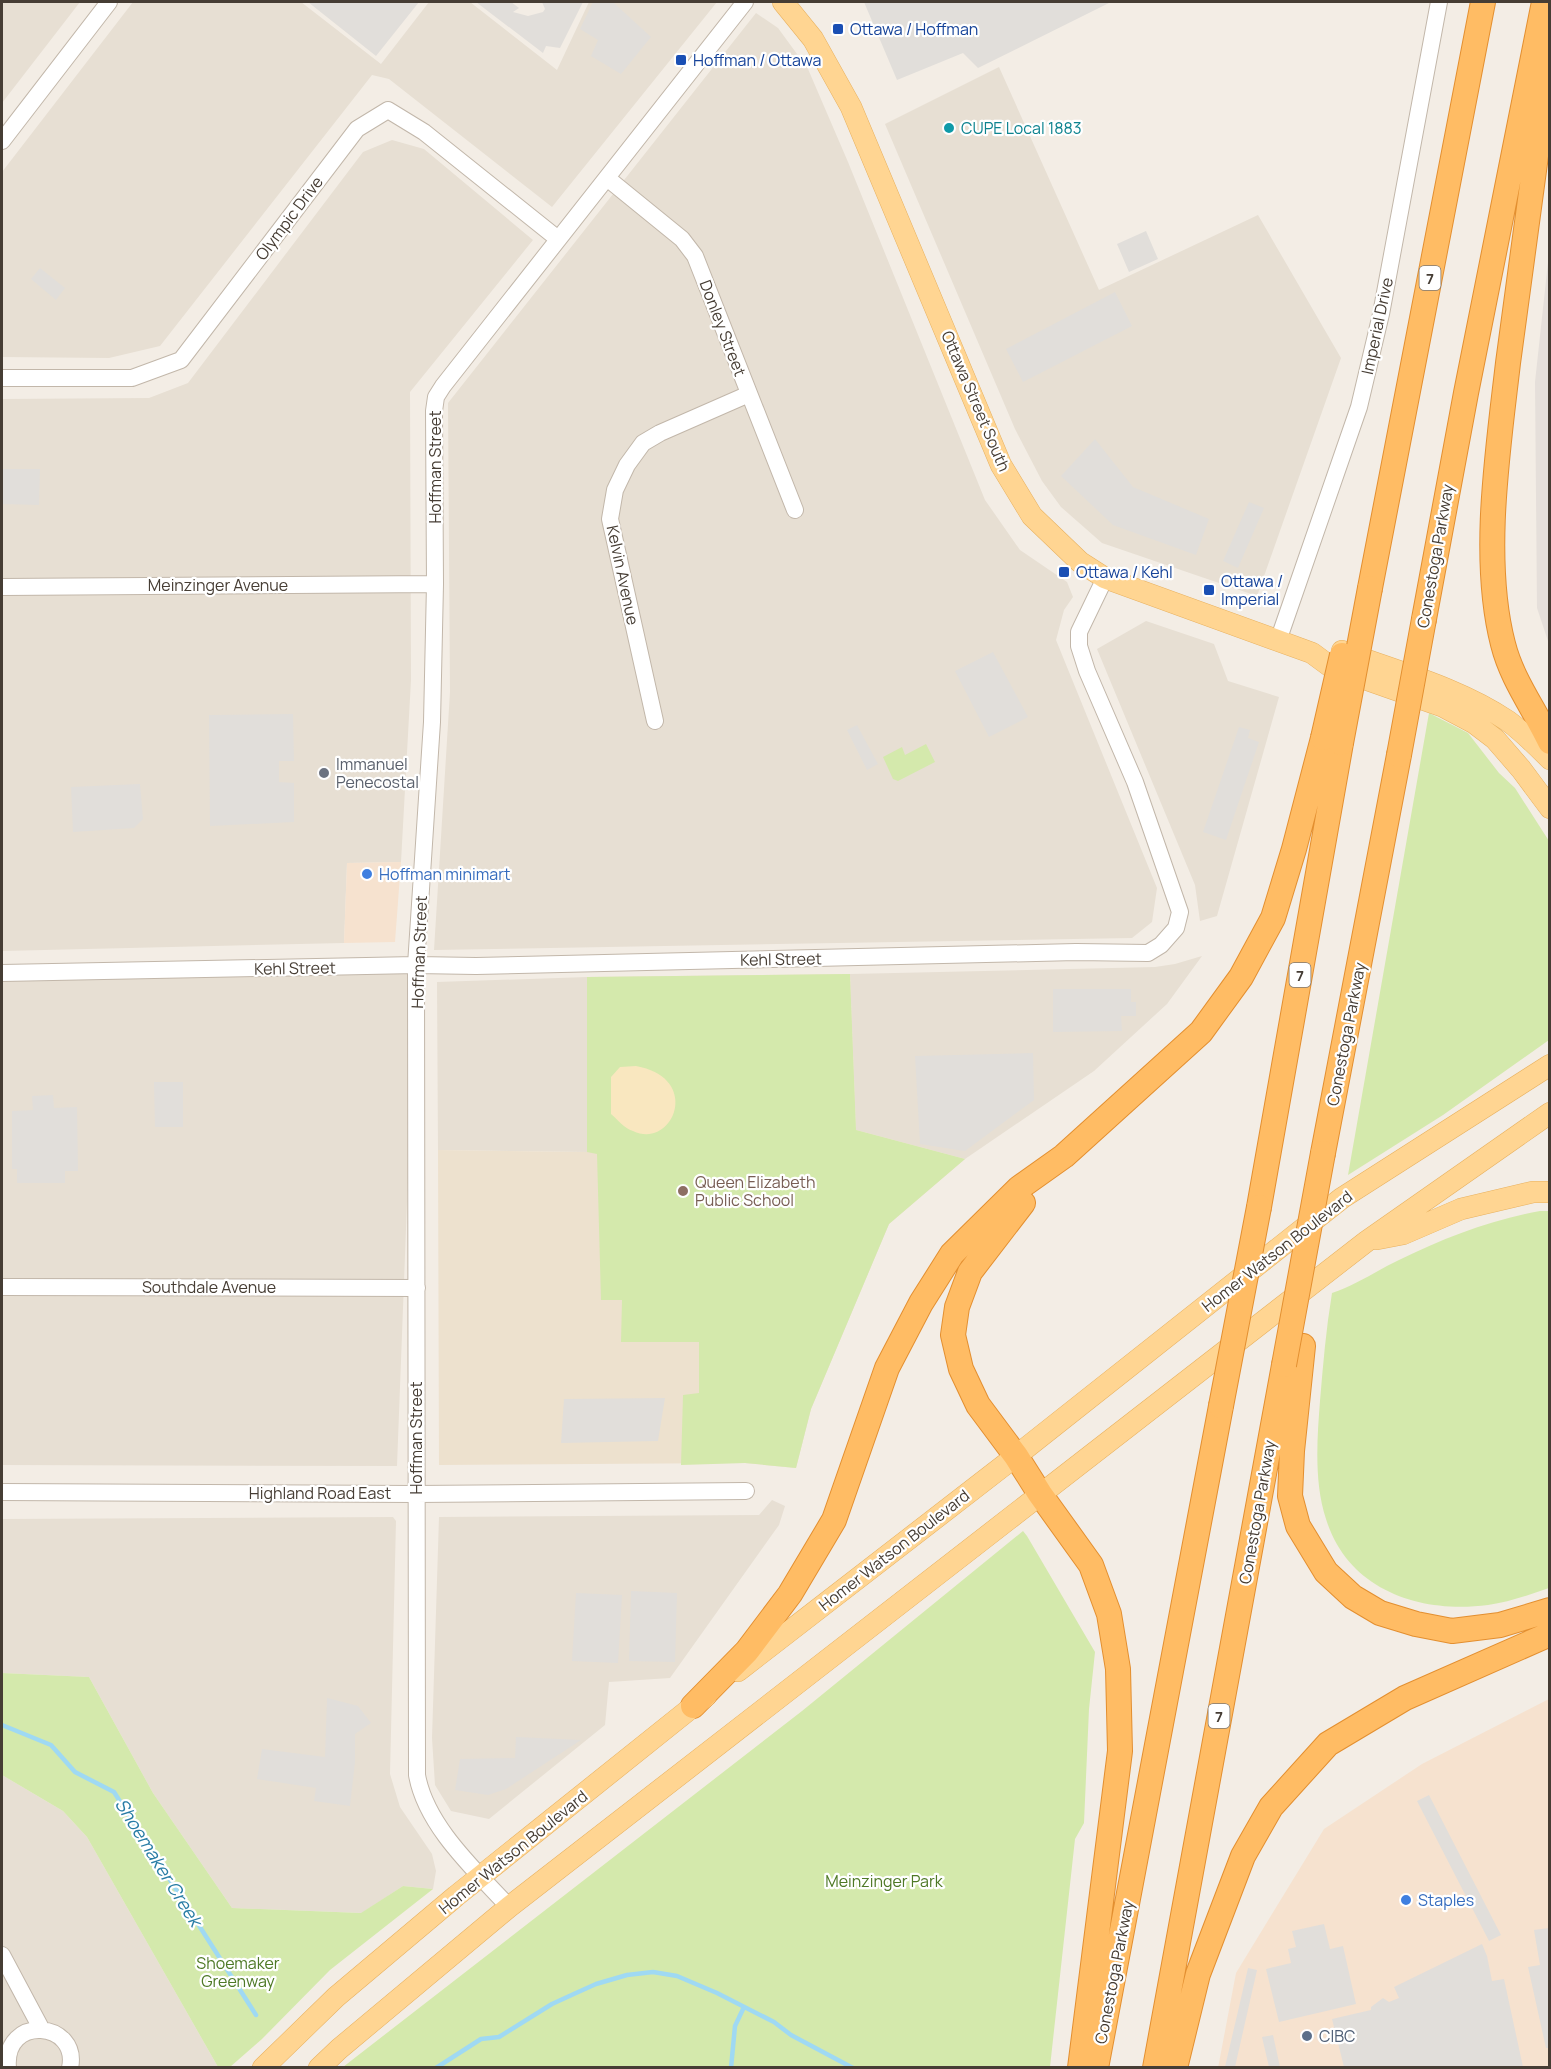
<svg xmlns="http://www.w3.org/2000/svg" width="1551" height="2069" viewBox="0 0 1551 2069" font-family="Manrope,sans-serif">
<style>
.residential{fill:#e7dfd3}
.commercial{fill:#f6e2cf}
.industrial{fill:#e5dfda}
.education{fill:#ede1ce}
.green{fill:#d4e9ac}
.sand{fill:#f9e7bf}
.parking{fill:#e1deda}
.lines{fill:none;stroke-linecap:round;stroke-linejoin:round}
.stream{stroke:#9fd9f3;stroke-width:4.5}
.minor-casing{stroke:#c2b7aa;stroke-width:18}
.major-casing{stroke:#e8b15f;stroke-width:22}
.highway-casing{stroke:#e38f30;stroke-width:26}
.minor{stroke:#fff;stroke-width:16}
.major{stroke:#ffd592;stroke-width:21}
.highway{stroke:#ffbc64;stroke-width:24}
.highway-bridge-casing{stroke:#e38f30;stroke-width:26;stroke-linecap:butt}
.highway-bridge{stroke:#ffbc64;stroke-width:24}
.transit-dot{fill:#1a4fb4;stroke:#fff;stroke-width:2}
.culture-dot{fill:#0f9aa8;stroke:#fff;stroke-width:2}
.worship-dot{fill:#6b7280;stroke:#fff;stroke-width:2}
.shop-dot{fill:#3f7fe0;stroke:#fff;stroke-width:2}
.education-dot{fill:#8d6e63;stroke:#fff;stroke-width:2}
.service-dot{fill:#5c6f8a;stroke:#fff;stroke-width:2}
.labels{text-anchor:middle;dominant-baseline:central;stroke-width:4.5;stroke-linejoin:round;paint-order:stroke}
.shield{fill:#fff;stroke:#7e7771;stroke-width:1.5}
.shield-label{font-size:15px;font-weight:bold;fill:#463d34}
.transit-label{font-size:16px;fill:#164399;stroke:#fff;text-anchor:start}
.culture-label{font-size:16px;fill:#0d838f;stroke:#fff;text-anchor:start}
.street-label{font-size:16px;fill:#463d34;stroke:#fff}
.worship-label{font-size:16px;fill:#5b616d;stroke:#fff;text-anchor:start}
.shop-label{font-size:16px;fill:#366cbe;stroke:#fff;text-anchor:start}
.education-label{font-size:16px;fill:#785e54;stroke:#fff;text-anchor:start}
.park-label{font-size:16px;fill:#4e7926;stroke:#fff}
.service-label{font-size:16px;fill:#4e5e75;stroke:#fff;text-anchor:start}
.water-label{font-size:18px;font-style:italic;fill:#287ca5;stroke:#fff}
</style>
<rect width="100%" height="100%" fill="#f3ede5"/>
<path class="residential" d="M2,2H80L2,103Z
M133,2H301L381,64L429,2H470L557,70L589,2H717L552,207L389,79L372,75L160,346L109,358L2,357V172Z
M756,13L778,28L808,69L848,162L985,500L1020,550L1067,582L1073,597L1064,610L1056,640L1157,888L1152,922L1132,938L434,950L450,692L448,403Z
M999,67L1099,290L1258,215L1341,358L1257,596L1102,543L1061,507L1042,481L1015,429L885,124Z
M392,140L424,149L533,240L410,392L411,680L401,862L347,863L344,943L2,951V399L149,398L188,383L363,152Z
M1146,621L1214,644L1228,681L1279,697L1217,916L1200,921L1195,885L1097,649Z
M1202,956L1167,1004L1094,1071L965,1159L856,1130L850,974L1155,967L1175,964Z
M416,966L397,1466L2,1465V976Z
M587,977V1152L438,1150L437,982Z
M772,1500L785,1506L779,1525L670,1678L609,1682L605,1725L489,1819L451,1811L435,1785L432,1738L439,1517L759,1515Z
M393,1517L396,1521L390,1774L400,1807L432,1854L436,1871L433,1889L403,1886L362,1913L232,1908L153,1793L89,1677L2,1673V1519Z
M2,1775L63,1811L87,1837L218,2067L2,2068Z"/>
<path class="commercial" d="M401,862L395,942L344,943L347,863Z
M1549,1699V2067L1218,2068L1236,1973L1324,1829L1422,1764Z"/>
<path class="industrial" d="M1549,253V644L1537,608L1535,382Z"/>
<path class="education" d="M850,974L856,1130L965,1159L889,1224L811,1409L796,1468L745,1463L439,1465L438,1150L587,1152V977Z"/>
<path class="green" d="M1429,713L1468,733L1499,773L1515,788L1549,841V1040L1443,1115L1348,1175Z
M926,744L935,762L898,781L893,779L883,757L902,747L905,755Z
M850,974L856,1130L965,1159L889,1224L811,1409L796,1468L745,1463L681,1465L683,1395L699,1393V1342H621L622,1300H601L597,1154L587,1152V977Z
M1540,1211H1550L1549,1588C1529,1595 1509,1602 1488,1605C1420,1614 1348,1590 1326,1519C1314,1482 1317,1440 1320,1401C1323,1365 1326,1329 1332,1293C1356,1285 1376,1271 1399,1260C1444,1238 1491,1220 1540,1211Z
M1023,1531L1027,1536L1095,1652L1089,1709L1084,1823L1075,1839L1050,2067H343L802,1711Z
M2,1673L89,1677L153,1793L232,1908L361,1913L403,1886L433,1889L330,1970L262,2039L230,2067H218L87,1837L63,1811L2,1775Z"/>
<path class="sand" d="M636,1066C703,1078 673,1150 633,1131C624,1128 618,1120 611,1114V1077L620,1067Z"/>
<path class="parking" d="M308,2H419L376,56Z
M476,2H511L519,8L513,12L528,16L543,12L545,9L542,2H583L560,48L546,46L543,53Z
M593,2H615L614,3L651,37L621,74L591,56L598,40L580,29Z
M864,2H1111L978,68L963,53L897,80Z
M1146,231L1158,259L1129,272L1117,244Z
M40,268L65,288L56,300L31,279Z
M1115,292L1132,326L1023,382L1006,349Z
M1095,439L1133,487L1209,519L1196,555L1113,525L1061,476Z
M2,469H40L39,505L2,504Z
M1249,502L1264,508L1238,568L1223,561Z
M993,652L1028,717L989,737L955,671Z
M293,714L294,761H279V782L294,783V822L210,826L209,715Z
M857,725L878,764L867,770L847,730Z
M1239,727L1250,730L1248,738L1259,742L1226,840L1203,832Z
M140,784L143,819L134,828L73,832L71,787Z
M1053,989H1131V1002H1136V1016H1121L1122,1031L1053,1032Z
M1033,1053L1034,1100L965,1151L920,1144L915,1056Z
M154,1082H183V1127H155Z
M53,1095L54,1108L77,1107L78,1171H65V1183H17V1169H12V1111L33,1110L32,1096Z
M665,1398L658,1441L561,1443L564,1399Z
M631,1591L677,1593L675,1662L629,1661Z
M576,1593L622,1595L618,1663L572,1661Z
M327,1698L358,1706L371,1723L355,1734V1762L350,1806L314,1801L316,1788L257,1779L262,1749L325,1757Z
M516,1737L581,1740L506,1789L488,1795L455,1790L460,1759L515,1758Z
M1429,1795L1501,1935L1489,1941L1417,1801Z
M1324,1924L1330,1949L1343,1946L1356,2004L1279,2022L1266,1969L1291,1963L1288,1949L1296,1947L1292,1931Z
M1549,1928L1550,2048H1546L1528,1967L1540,1965L1534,1930Z
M1482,1944L1487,1956L1492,1981L1504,1979L1523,2067H1344L1332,2019L1371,2010V2007L1383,1998L1389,2002L1399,1998L1394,1987Z
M1248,1968L1257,1970L1235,2067H1225Z
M1273,2035L1280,2067H1269L1262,2037Z"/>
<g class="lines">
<path class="stream" d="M2,1725L51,1745L75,1772L114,1792L256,2015
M436,2068L481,2039L499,2037L552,2004L576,1993L596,1984L627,1975L653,1972L677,1976L717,1993L774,2022L791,2035L853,2068
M731,2068L735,2026L744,2007"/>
<g class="minor-casing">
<path id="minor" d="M2,141L109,2
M607,178L682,239L695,256L795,510
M2,378H132L181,360L357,129L388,110L424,132L558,239
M2,587L435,584
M1278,641L1359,407L1381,314L1439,2
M655,721L610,519L615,490L627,465L643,443L660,433L749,394
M2,973L416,965L476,966L1076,952L1148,953L1161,945L1176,928L1180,912L1135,782L1087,671L1079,646V632L1105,578
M2,1287L417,1288
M2,1492L416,1494L746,1491
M509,1907C475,1870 426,1826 417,1775L416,965L432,722L435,584L434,411L436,397L443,386L745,2
M2,1955L42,2030
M8,2068C3,2014 80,2021 70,2068"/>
</g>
<g class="major-casing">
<path id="major" d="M783,2L813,39L851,107L1001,465L1032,516L1080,562L1105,578L1312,653L1331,667L1442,706L1474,723L1495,739L1521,769L1550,808
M1342,651C1398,672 1459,688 1508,721C1523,732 1537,746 1550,759
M1377,1239L1403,1234L1461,1209L1533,1192H1550
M738,1671L1016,1456L1342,1198L1550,1065
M263,2068L336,1997L456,1896L706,1696
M319,2068L339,2049L509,1907L1367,1241L1550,1113"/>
</g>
<g class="highway-casing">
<path id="highway" d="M1550,52C1535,156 1521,260 1508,363C1498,450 1481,559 1503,644C1512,680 1534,708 1550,742
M1370,588L1483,2
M1424,619L1466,393L1544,2
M1323,1153L1399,755
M1023,1203L970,1272L957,1307L953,1335L961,1369L978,1405L1016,1456L1040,1494L1091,1565L1109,1614L1118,1669L1120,1751L1080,2068
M1259,1207L1341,743
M1303,1346L1292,1451L1290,1496L1298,1526L1326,1572L1353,1597L1380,1613L1416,1624L1452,1631L1500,1625L1550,1610
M693,1706L747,1651L790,1594L834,1520L887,1368L921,1303L952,1254L1019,1188L1064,1156L1201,1032L1241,977L1273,918L1294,849L1323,738
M1096,2068L1221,1406
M1155,2068L1284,1365
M1175,2068L1198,1974L1243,1856L1271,1807L1328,1744L1405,1698L1550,1634"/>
</g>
<use href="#minor" class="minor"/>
<use href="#major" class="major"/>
<use href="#highway" class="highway"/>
<g class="highway-bridge-casing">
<path id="highway-bridge" d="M1323,738L1342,655
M1341,743L1370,588
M1399,755L1424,619
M1284,1365L1323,1153
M1221,1406L1259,1207"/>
</g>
<use href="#highway-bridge" class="highway-bridge"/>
</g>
<g class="transit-dot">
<rect x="832" y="23" width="12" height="12" rx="3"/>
<rect x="675" y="54" width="12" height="12" rx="3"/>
<rect x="1058" y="566" width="12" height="12" rx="3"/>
<rect x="1203" y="584" width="12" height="12" rx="3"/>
</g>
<circle class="culture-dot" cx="949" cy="128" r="6"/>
<circle class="worship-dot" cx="324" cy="773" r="6"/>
<g class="shop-dot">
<circle cx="367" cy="874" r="6"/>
<circle cx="1406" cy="1900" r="6"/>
</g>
<circle class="education-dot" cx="683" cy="1191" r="6"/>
<circle class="service-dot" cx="1307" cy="2036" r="6"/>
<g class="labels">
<g class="shield">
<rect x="1419.5" y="266" width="21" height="24" rx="4.5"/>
<rect x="1289.5" y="963" width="21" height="24" rx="4.5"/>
<rect x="1208.5" y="1704" width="21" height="24" rx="4.5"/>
</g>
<g class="shield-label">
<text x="1430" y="278">7</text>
<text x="1300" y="975">7</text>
<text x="1219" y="1716">7</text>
</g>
<g class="transit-label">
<text x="850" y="29">Ottawa / Hoffman</text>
<text x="693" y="60">Hoffman / Ottawa</text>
<text x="1076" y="572">Ottawa / Kehl</text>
<text x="1221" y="581">Ottawa /<tspan x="1221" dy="18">Imperial</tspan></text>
</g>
<g class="culture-label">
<text x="961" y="128">CUPE Local 1883</text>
</g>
<g class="street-label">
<text transform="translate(289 218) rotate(-53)">Olympic Drive</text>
<text transform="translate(1377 326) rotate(-78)">Imperial Drive</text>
<text transform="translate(723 328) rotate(69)">Donley Street</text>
<text transform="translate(976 401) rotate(67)">Ottawa Street South</text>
<text transform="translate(435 467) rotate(-90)">Hoffman Street</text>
<text transform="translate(1435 556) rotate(-80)">Conestoga Parkway</text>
<text transform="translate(623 575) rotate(78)">Kelvin Avenue</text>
<text x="218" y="585">Meinzinger Avenue</text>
<text transform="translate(419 952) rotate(-88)">Hoffman Street</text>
<text transform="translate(781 959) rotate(-1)">Kehl Street</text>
<text transform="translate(295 968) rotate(-1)">Kehl Street</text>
<text transform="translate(1346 1034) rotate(-79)">Conestoga Parkway</text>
<text transform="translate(1277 1251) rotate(-38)">Homer Watson Boulevard</text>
<text x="209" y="1287">Southdale Avenue</text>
<text transform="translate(416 1438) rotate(-90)">Hoffman Street</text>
<text x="320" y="1493">Highland Road East</text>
<text transform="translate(1257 1512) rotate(-80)">Conestoga Parkway</text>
<text transform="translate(894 1550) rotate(-38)">Homer Watson Boulevard</text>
<text transform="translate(513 1852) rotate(-39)">Homer Watson Boulevard</text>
<text transform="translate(1114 1972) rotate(-79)">Conestoga Parkway</text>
</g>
<g class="worship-label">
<text x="336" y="764">Immanuel<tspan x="336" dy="18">Penecostal</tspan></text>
</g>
<g class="shop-label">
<text x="379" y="874">Hoffman minimart</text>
<text x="1418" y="1900">Staples</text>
</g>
<g class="education-label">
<text x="695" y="1182">Queen Elizabeth<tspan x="695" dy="18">Public School</tspan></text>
</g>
<g class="park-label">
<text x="884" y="1881">Meinzinger Park</text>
<text x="238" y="1963">Shoemaker<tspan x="238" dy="18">Greenway</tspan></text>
</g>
<g class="service-label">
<text x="1319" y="2036">CIBC</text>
</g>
<g class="water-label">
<text transform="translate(159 1862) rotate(58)">Shoemaker Creek</text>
</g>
</g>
<rect width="1551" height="2069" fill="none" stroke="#463d34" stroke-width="6"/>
</svg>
